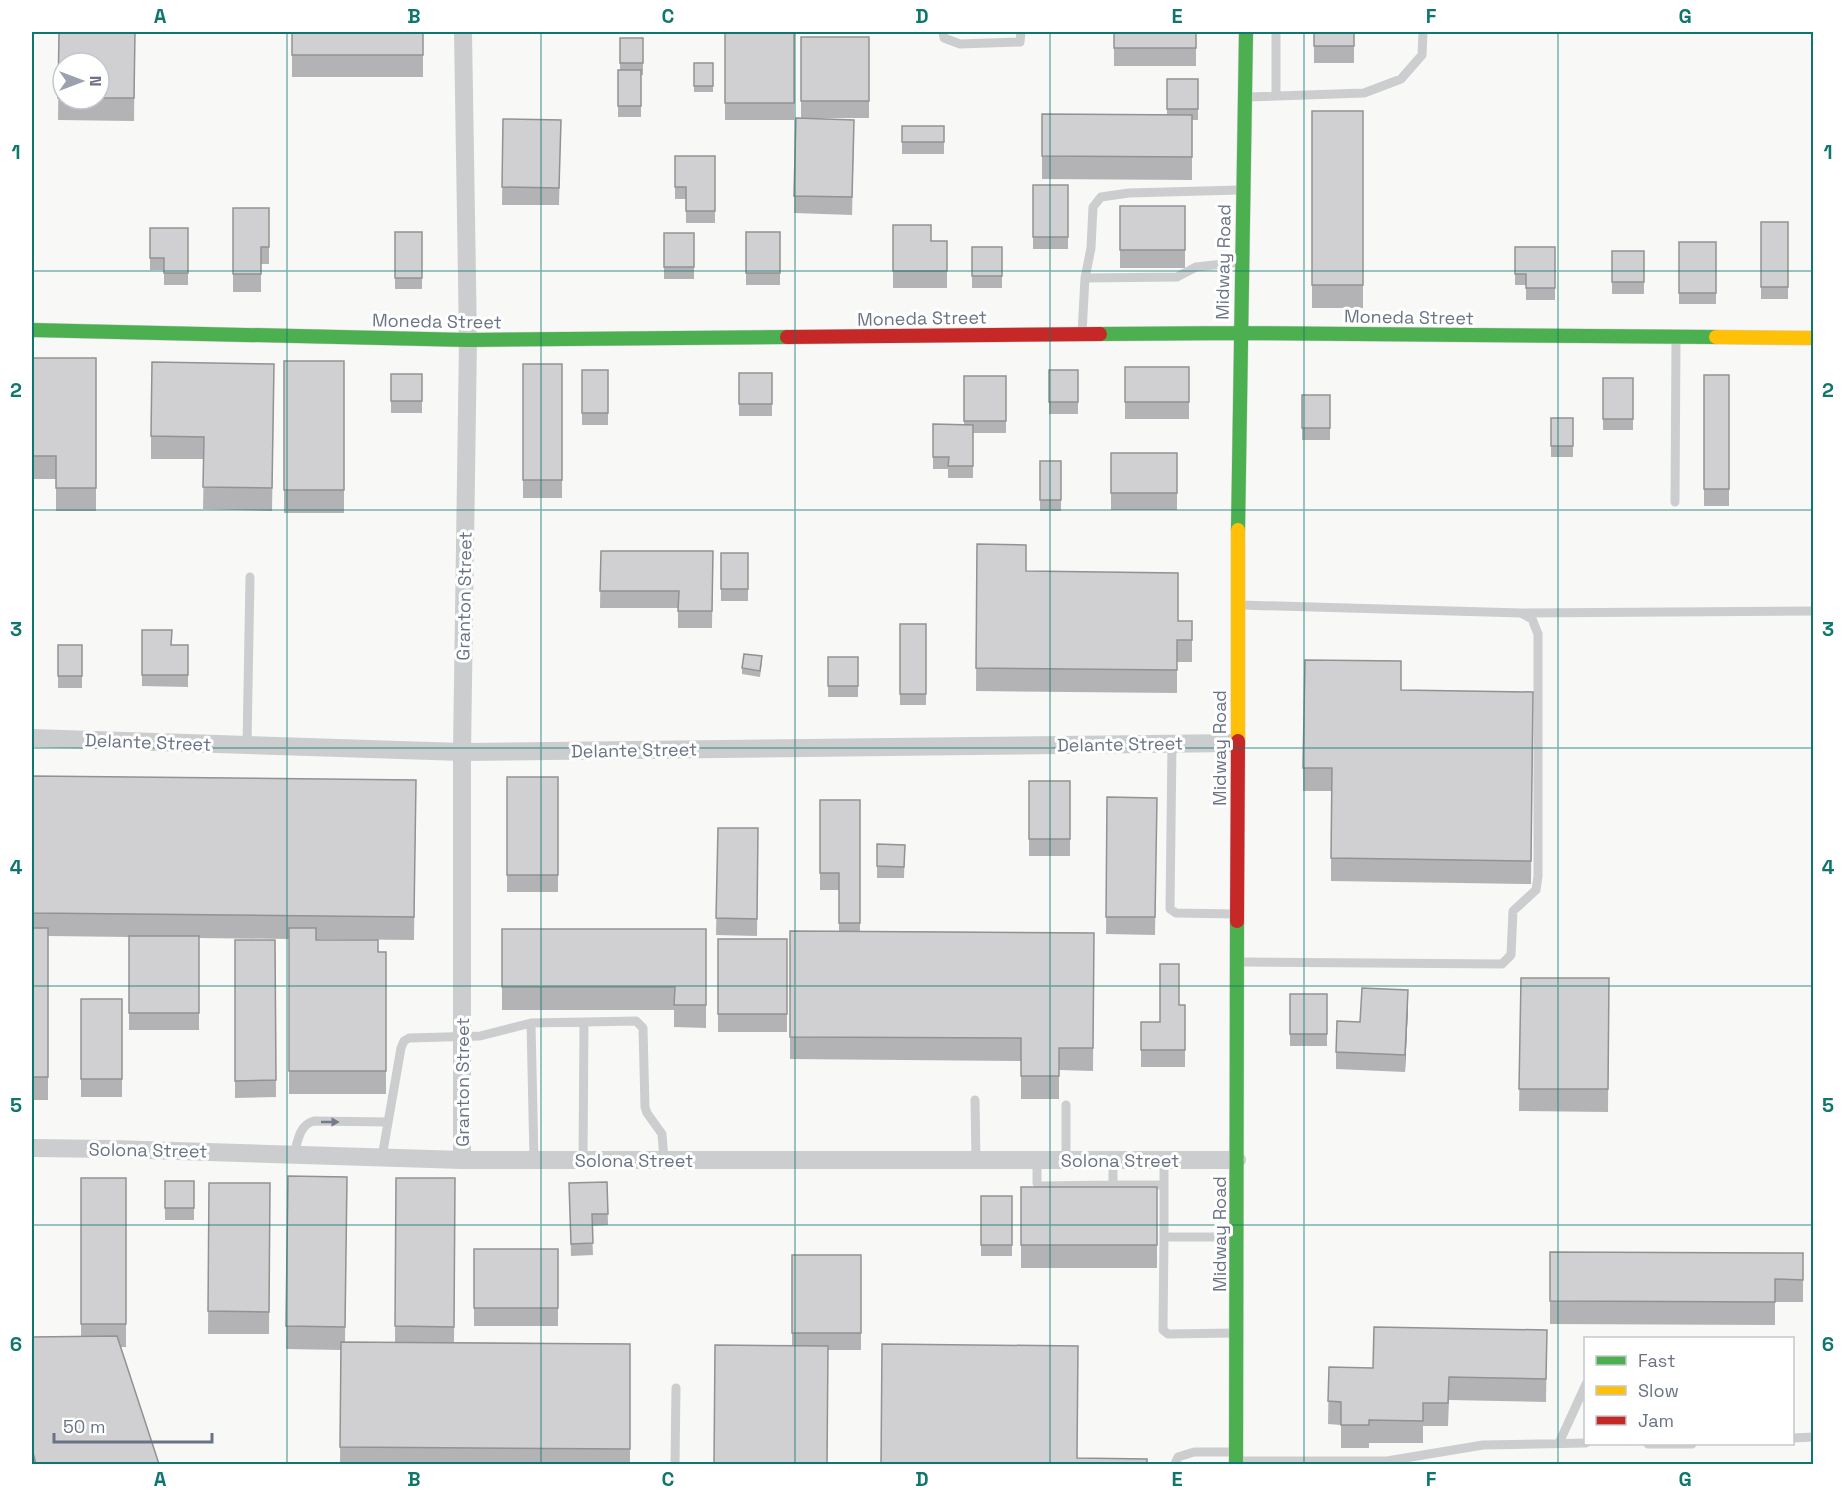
<svg xmlns="http://www.w3.org/2000/svg" width="1845" height="1496" viewBox="0 0 1845 1496" font-family="'Space Grotesk',sans-serif">
<style>
.lines{fill:none;stroke-linecap:round;stroke-linejoin:round}
.fast-casing{stroke:#d5d5d6;stroke-width:15}
.slow-casing{stroke:#d5d5d6;stroke-width:15}
.jam-casing{stroke:#d5d5d6;stroke-width:15}
.lane{stroke:#cccdce;stroke-width:9}
.street{stroke:#cccdce;stroke-width:18}
.fast{stroke:#4caf50;stroke-width:14}
.slow{stroke:#ffc107;stroke-width:14}
.jam{stroke:#c62828;stroke-width:14}
.wall{fill:#b3b3b5;fill-rule:evenodd}
.shaded-wall{fill:#929293}
.building{fill:#d0d0d2;stroke:#929293;stroke-width:1.5}
.oneway{fill:#747c8c}
.grid{fill:none;stroke:#0f766e;stroke-width:1.5;stroke-opacity:0.55}
.labels{text-anchor:middle;dominant-baseline:central;stroke-width:6;stroke-linejoin:round;paint-order:stroke}
.street-label{font-size:18px;fill:#6a7385;stroke:#fff}
.neatline{fill:none;stroke:#0f766e;stroke-width:2}
.grid-label{font-size:20px;text-anchor:middle;font-weight:bold;fill:#0f766e}
</style>
<rect width="100%" height="100%" fill="#f8f8f7"/>
<g class="lines">
<g class="fast-casing">
<path id="fast" d="M32,330L468,340L787,337
M1100,334L1240,333L1716,337
M1238,530L1246,32
M1236,1464L1237,921"/>
</g>
<g class="slow-casing">
<path id="slow" d="M1716,337L1814,338
M1238,741V530"/>
</g>
<g class="jam-casing">
<path id="jam" d="M787,337L1100,334
M1237,921L1238,741"/>
</g>
<path class="lane" d="M943,32L944,38L960,44L1020,42L1021,32
M1276,32V96
M1247,97L1364,93L1401,79L1422,55L1423,32
M1240,190L1129,193L1101,197L1093,207L1091,248L1085,278L1177,277L1196,267L1241,262
M1082,333L1085,278
M1675,502L1676,340
M1523,613L1814,611
M1172,744L1170,909L1176,913L1235,914
M247,745L250,577
M1239,962L1502,964L1511,955L1513,911L1536,890L1538,876V634L1532,619L1521,613L1240,605
M531,1023L534,1160
M975,1100L976,1160
M1066,1105V1160
M294,1154C298,1141 299,1125 314,1121L388,1122
M382,1157L401,1048L404,1041L409,1038L480,1036L531,1023L636,1021L643,1028L645,1107L647,1113L662,1134L664,1160
M583,1160L584,1022
M1037,1160V1183L1040,1186L1113,1185V1160
M1113,1185H1164V1160
M1164,1185V1237H1236
M1164,1237L1163,1330L1168,1334L1234,1333
M1792,1438L1814,1437
M1559,1443L1586,1384
M1648,1444H1692
M1238,1461H1387L1483,1445L1586,1443
M675,1464L676,1388
M1175,1464L1178,1457L1194,1452H1233"/>
<path class="street" d="M32,738L462,752L1237,743
M32,1148L112,1149L462,1160H1237
M462,1160V752L468,340L463,32"/>
<use href="#fast" class="fast"/>
<use href="#slow" class="slow"/>
<use href="#jam" class="jam"/>
</g>
<path class="wall" d="M59,32H135L134,121L58,120ZM63,63H99V99H63Z
M292,32H423V77H292Z
M725,32H794V120H725Z
M1114,32H1196V66H1114Z
M1285,32H1307V33H1285Z
M1314,32H1354V63H1314Z
M1375,32H1419V34H1375Z
M801,37H869V118H801Z
M620,38H643V75H641V117H618V70H620Z
M694,63H713V92H694Z
M1167,79H1198V120H1192V180L1042,179V114L1167,115Z
M1312,111H1363V308H1312Z
M796,118L854,137L852,215L794,213Z
M503,119L561,120L559,205H502Z
M902,126H944V154H902Z
M675,156H715V223H686V199H675Z
M1033,185H1068V249H1033Z
M1120,206H1185V268H1120Z
M233,208H269V264H261V292H233Z
M1761,222H1788V299H1761Z
M893,225L931,241H947V288H893Z
M150,228H188V285H164V270H150Z
M395,232H422V289H395Z
M746,232H780V285H746Z
M664,233H694V279H664Z
M1679,242H1716V304H1679Z
M972,247H1002V288H972Z
M1515,247H1555V300H1526V285H1515Z
M1612,251H1644V294H1612Z
M32,358H96V511H56V479H32Z
M284,361H344V513H284Z
M523,364H562V498H523Z
M1125,367H1189V419H1125Z
M582,370H608V425H582Z
M1049,370H1078V414H1049Z
M739,373H772V416H739Z
M391,374H422V413H391Z
M1704,375H1729V506H1704Z
M964,376H1006V433H973V478H948V469H933V424L964,425Z
M1603,378H1633V430H1603Z
M274,387L272,511L203,509L204,459H151V436Z
M1302,395H1330V440H1302Z
M1551,418H1573V457H1551Z
M1111,453H1177V510H1111Z
M1040,461H1061V511H1040Z
M977,544L1026,571L1178,621H1192V662H1177V693L976,691Z
M601,551H713L712,628H678V608H600Z
M721,553H748V601H721Z
M900,624H926V705H900Z
M142,630L172,645H188V687L142,686Z
M58,645H82V688H58Z
M828,657H858V697H828Z
M762,662L760,677L742,674V668Z
M1401,690L1533,692L1531,884L1331,881V791H1303V768Z
M32,776L416,780L414,940L316,939L378,952H386V1094H289V939L199,938V1030H129V937L48,936V1100H32Z
M507,777H558V892H507Z
M1029,781H1070V856H1029Z
M1107,797L1157,798L1155,935L1106,934Z
M820,800H860V931L1094,933L1093,1071L1059,1070V1099H1021V1061L790,1059V931H839V890H820Z
M718,828H758L757,936L716,935Z
M877,844L905,845L904,878H877Z
M502,929H706V1028L674,1027V1010H502Z
M718,939H787V1032H718Z
M235,940H275L276,1097L235,1098Z
M1521,978H1609L1608,1112L1519,1111Z
M1290,994H1327V1046H1290Z
M81,999H122V1097H81Z
M1179,1005H1185V1067H1141V1022H1160Z
M1408,1008L1405,1072L1336,1069V1052L1360,1022Z
M288,1176L347,1177L345,1342H395L396,1178H455L454,1342L630,1344V1464H340L341,1350L286,1349Z
M81,1178H126V1347H121L159,1464H32V1337L81,1336Z
M165,1181H194V1220H165Z
M607,1182L608,1225L592,1226L593,1255L571,1256L569,1183Z
M209,1183H270L269,1334H208Z
M1021,1187H1157V1268H1021Z
M981,1196H1012V1256H981Z
M474,1249H558V1326H474Z
M1550,1252L1803,1253V1302H1775V1325L1550,1324Z
M792,1255H861V1350H828L792,1346Z
M1547,1330L1546,1402L1449,1400L1448,1426H1423V1443H1369V1448H1341V1425L1328,1424L1329,1367L1373,1368Z"/>
<path class="shaded-wall" d="M1408,990V1008L1405,1072V1055Z"/>
<path class="building" d="M59,32H135L134,98H99V63H63V98H58Z
M292,32H423V55H292Z
M725,32H794V103H725Z
M1114,32H1196V48H1114Z
M1314,32H1354V46H1314Z
M801,37H869V101H801Z
M620,38H643V63H620Z
M694,63H713V86H694Z
M618,70H641V106H618Z
M1167,79H1198V109H1167Z
M1312,111H1363V285H1312Z
M1042,114L1192,115V157L1042,156Z
M796,118L854,120L852,197L794,196Z
M503,119L561,120L559,188L502,187Z
M902,126H944V142H902Z
M675,156H715V211H686V187H675Z
M1033,185H1068V237H1033Z
M1120,206H1185V250H1120Z
M233,208H269V247H261V274H233Z
M1761,222H1788V287H1761Z
M893,225H931V241H947V271H893Z
M150,228H188V273H164V258H150Z
M395,232H422V278H395Z
M746,232H780V273H746Z
M664,233H694V267H664Z
M1679,242H1716V293H1679Z
M972,247H1002V276H972Z
M1515,247H1555V288H1526V274H1515Z
M1612,251H1644V282H1612Z
M32,358H96V488H56V456H32Z
M284,361H344V490H284Z
M152,362L274,364L272,488L203,487L204,437L151,436Z
M523,364H562V480H523Z
M1125,367H1189V402H1125Z
M582,370H608V413H582Z
M1049,370H1078V402H1049Z
M739,373H772V404H739Z
M391,374H422V401H391Z
M1704,375H1729V489H1704Z
M964,376H1006V421H964Z
M1603,378H1633V419H1603Z
M1302,395H1330V428H1302Z
M1551,418H1573V446H1551Z
M933,424L973,425V466H948L949,457H933Z
M1111,453H1177V493H1111Z
M1040,461H1061V500H1040Z
M977,544L1026,545V571L1178,573V621H1192V640H1177V670L976,668Z
M601,551H713L712,611H678L679,591H600Z
M721,553H748V589H721Z
M900,624H926V694H900Z
M142,630H172L171,645H188V675H142Z
M58,645H82V676H58Z
M744,654L762,656L760,671L742,668Z
M828,657H858V686H828Z
M1305,660L1401,661V690L1533,692L1531,861L1331,858L1332,768H1303Z
M32,776L416,780L414,917L32,913Z
M507,777H558V875H507Z
M1029,781H1070V839H1029Z
M1107,797L1157,798L1155,917H1106Z
M820,800H860V923H839V873H820Z
M718,828H758L757,919L716,918Z
M877,844L905,845L904,867L877,866Z
M32,928H48V1077H32Z
M289,928H316V940H378V952H386V1071H289Z
M502,929H706V1005H674L675,987H502Z
M790,931L1094,933L1093,1048H1059V1076H1021V1038L790,1037Z
M129,936H199V1013H129Z
M718,939H787V1014H718Z
M235,940H275L276,1080L235,1081Z
M1160,964H1179V1005H1185V1050H1141V1022H1160Z
M1521,978H1609L1608,1089H1519Z
M1362,988L1408,990L1405,1055L1336,1052L1337,1021L1360,1022Z
M1290,994H1327V1034H1290Z
M81,999H122V1079H81Z
M288,1176L347,1177L345,1327L286,1326Z
M81,1178H126V1324H81Z
M396,1178H455L454,1327L395,1326Z
M165,1181H194V1208H165Z
M607,1182L608,1214H592L593,1243L571,1244L569,1183Z
M209,1183H270L269,1312L208,1311Z
M1021,1187H1157V1245H1021Z
M981,1196H1012V1245H981Z
M474,1249H558V1308H474Z
M1550,1252L1803,1253V1280L1775,1279V1302L1550,1301Z
M792,1255H861V1333H792Z
M1374,1327L1547,1330L1546,1379L1449,1377L1448,1403H1423V1421L1369,1420V1425H1341V1402L1328,1401L1329,1367L1373,1368Z
M117,1336L159,1464H36L32,1449V1337Z
M341,1342L630,1344V1449L340,1447Z
M882,1344L1078,1346L1077,1458L1147,1459V1464H881Z
M715,1345L828,1346L827,1464H714Z"/>
<defs><path id="oneway-solid" d="M-6-.8H1V-3.2L6.5 0L1 3.2V.8H-6Z" transform="scale(1.5)"/></defs>
<use class="oneway" href="#oneway-solid" transform="translate(330 1122)"/>
<path class="grid" d="M287,32V1464M541,32V1464M795,32V1464M1050,32V1464M1304,32V1464M1558,32V1464M32,271H1814M32,510H1814M32,748H1814M32,986H1814M32,1225H1814"/>
<g class="labels">
<g class="street-label">
<text transform="translate(1223 262) rotate(-89)">Midway Road</text>
<text transform="translate(1409 317) rotate(1)">Moneda Street</text>
<text transform="translate(922 318) rotate(-1)">Moneda Street</text>
<text transform="translate(437 321) rotate(1)">Moneda Street</text>
<text transform="translate(464 596) rotate(-89)">Granton Street</text>
<text transform="translate(148 742) rotate(2)">Delante Street</text>
<text transform="translate(1120 744) rotate(-1)">Delante Street</text>
<text transform="translate(1219 748) rotate(-90)">Midway Road</text>
<text transform="translate(634 750) rotate(-1)">Delante Street</text>
<text transform="translate(462 1082) rotate(-90)">Granton Street</text>
<text transform="translate(148 1150) rotate(1)">Solona Street</text>
<text x="634" y="1160">Solona Street</text>
<text x="1120" y="1160">Solona Street</text>
<text transform="translate(1219 1234) rotate(-90)">Midway Road</text>
</g>
</g>
<rect width="1845" height="1496" fill="none" stroke="#ffffff" stroke-width="66"/>
<rect x="1584" y="1337" width="210" height="108" fill="#ffffff" stroke="#c3c7ce" stroke-width="1.5"/>
<rect x="1596" y="1356" width="30" height="9" fill="#4caf50" stroke="#c3c7ce" stroke-width="1.5"/>
<text x="1638" y="1367" font-size="18" fill="#6a7385">Fast</text>
<rect x="1596" y="1386" width="30" height="9" fill="#ffc107" stroke="#c3c7ce" stroke-width="1.5"/>
<text x="1638" y="1397" font-size="18" fill="#6a7385">Slow</text>
<rect x="1596" y="1416" width="30" height="9" fill="#c62828" stroke="#c3c7ce" stroke-width="1.5"/>
<text x="1638" y="1427" font-size="18" fill="#6a7385">Jam</text>
<g transform="translate(81 81) rotate(90)"><circle r="28" fill="#ffffff" stroke="#c3c7ce" stroke-width="1.5"/>
<path d="M0-4.5L10 22L0 15L-10 22Z" fill="#9ca2ad"/>
<text y="-9" font-size="16" font-weight="bold" text-anchor="middle" fill="#6a7385">N</text>
</g>
<path d="M54 1433v9h158v-9" fill="none" stroke="#6a7385" stroke-width="3"/>
<text x="63" y="1433" font-size="18" fill="#6a7385" stroke="#ffffff" stroke-width="4.5" paint-order="stroke">50 m</text>
<rect x="33" y="33" width="1779" height="1430" class="neatline"/>
<g class="grid-label">
<text x="160" y="23">A</text>
<text x="414" y="23">B</text>
<text x="668" y="23">C</text>
<text x="922" y="23">D</text>
<text x="1177" y="23">E</text>
<text x="1431" y="23">F</text>
<text x="1685" y="23">G</text>
<text x="16" y="159">1</text>
<text x="1828" y="159">1</text>
<text x="16" y="397">2</text>
<text x="1828" y="397">2</text>
<text x="16" y="636">3</text>
<text x="1828" y="636">3</text>
<text x="16" y="874">4</text>
<text x="1828" y="874">4</text>
<text x="16" y="1112">5</text>
<text x="1828" y="1112">5</text>
<text x="16" y="1351">6</text>
<text x="1828" y="1351">6</text>
<text x="160" y="1486">A</text>
<text x="414" y="1486">B</text>
<text x="668" y="1486">C</text>
<text x="922" y="1486">D</text>
<text x="1177" y="1486">E</text>
<text x="1431" y="1486">F</text>
<text x="1685" y="1486">G</text>
</g>
</svg>
